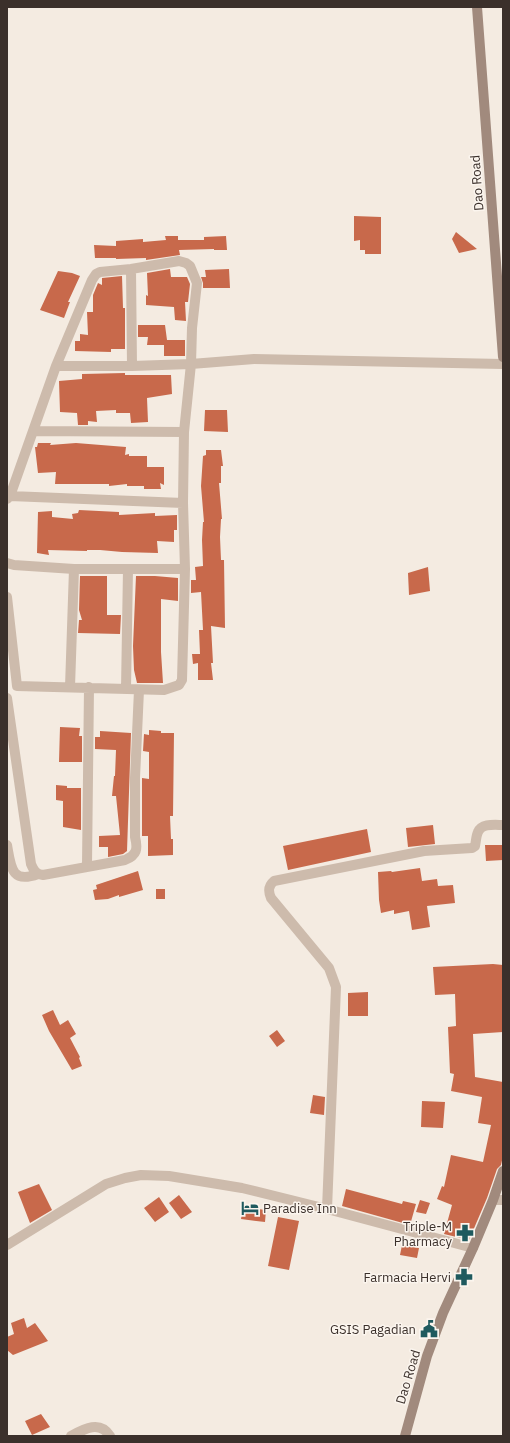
<svg xmlns="http://www.w3.org/2000/svg" width="510" height="1443" viewBox="0 0 510 1443" font-family="'IBM Plex Sans',sans-serif">
<style>
.building{fill:#c8694b}
.lines{fill:none;stroke-linecap:round;stroke-linejoin:round}
.street{stroke:#cdbbac;stroke-width:10}
.secondary{stroke:#a18a7d;stroke-width:10}
.labels{text-anchor:middle;dominant-baseline:central;stroke-width:3;stroke-linejoin:round;paint-order:stroke}
.street-label{font-size:13px;fill:#3b302b;stroke:#fbf5ee}
.poi-label{font-size:13px;fill:#3b302b;stroke:#fbf5ee;text-anchor:end}
</style>
<rect width="100%" height="100%" fill="#f4ebe1"/>
<path class="building" d="M354,216L381,217V254H365V250H360V240L354,241Z
M456,232L477,249L459,253L452,239Z
M165,236H178V240H204V237L226,236L227,250H214V249L179,250L180,255L146,260V258L116,259V258H95L94,245L116,246V241L143,239V242L166,240Z
M170,269L171,277H187L190,284L188,302H185L186,321L175,320L174,307L146,305V295L148,296L147,273Z
M229,269L230,288H203V283L201,277H206L205,270Z
M58,271L72,273L80,276L68,302H70L64,318L40,310Z
M122,276L123,308H125V349H111V352L75,351V341H80V334L88,335L87,312H93V295L98,283L102,285V278Z
M138,325H165L167,340H185V356H164V345H147L148,337H138Z
M125,373V375H171L172,394L147,398L148,422L131,423L130,413H116V410L96,411L97,422L88,421V425H78L77,413L60,412L59,381L82,379V374Z
M205,410H227L228,432L204,431Z
M38,443H51L50,445L76,443L126,447L125,455L129,454V456H147V467H164V485L160,483L161,489H144V486H127V484L109,486V484H55L56,472L38,473L35,447H37Z
M206,450H221L223,466H221V483H219L222,519H221L220,537L221,560H224L225,628L211,626L213,663H211L213,680H198V663L193,664L192,654H200L199,630H203L201,592L191,593V580H196L195,567L203,566L202,540L203,522H204L201,486L203,456L206,455Z
M79,510L119,512V515L155,513V516L177,515V530H174V542L157,541L158,553L122,552L100,550H87V551L48,550L49,555L37,553L38,512L52,511V517L73,519L72,514L78,513Z
M428,567L430,591L409,595L408,573Z
M80,576H107V615H121L120,634L78,633L79,620H82L79,610Z
M136,576H155L178,578V601L161,599V652L163,683H137L134,670L133,646Z
M60,727L80,728L79,736H82V762H59Z
M149,730L161,731V733H174L173,816H170L171,839H173V855L148,856V836H142V778L149,779V752L143,751L144,734L149,735Z
M100,731L131,733L127,851L123,854L108,857V847H99V836L120,835L116,796H112L114,776H115L116,750L95,749V737H100Z
M56,785L67,786V788H81V830L63,827V801L56,800Z
M433,825L435,844L408,847L406,828Z
M367,829L371,852L288,870L283,846Z
M485,845H503V860L486,861Z
M420,868L422,881L437,879L438,886L453,885L455,903L427,906L430,927L412,930L409,911L394,914V910L381,913L379,900L378,872L391,871L392,872Z
M138,871L143,890L119,897V895L108,899L95,900L93,890L97,889L96,885Z
M156,889H165V899H156Z
M493,964L503,965V1032L473,1034L475,1077L503,1082V1156L501,1165L497,1169L487,1198L469,1240L444,1234L452,1205L437,1199L442,1186L444,1187L451,1155L483,1162L491,1125L478,1123L482,1097L451,1091L454,1074L450,1073L448,1027L456,1026L455,994L435,995L433,967Z
M368,992V1016H348V993Z
M53,1010L60,1025L68,1020L76,1034L70,1038L80,1057L79,1058L82,1066L72,1070L49,1031L42,1015Z
M277,1030L285,1041L277,1047L269,1036Z
M313,1095L325,1097L324,1115L310,1113Z
M422,1101L445,1102L443,1128L421,1127Z
M39,1184L52,1210L30,1223L18,1192Z
M346,1189L402,1204L403,1201L416,1204L410,1225L342,1206Z
M179,1195L192,1212L181,1219L169,1203Z
M159,1197L169,1212L155,1222L144,1208Z
M420,1200L430,1203L426,1214L416,1212Z
M243,1207L266,1210L265,1222L241,1219Z
M278,1217L299,1221L289,1270L268,1266Z
M402,1245L419,1248L417,1258L400,1255Z
M24,1318L27,1328L35,1323L48,1341L13,1355L7,1350V1337L14,1334L11,1323Z
M41,1414L50,1427L32,1435L25,1421Z"/>
<g class="lines">
<path class="street" d="M131,269L132,366
M56,366H132L191,364L254,359L503,364
M33,431L184,432
M10,496L183,503
M7,499L10,496L56,366L92,280L96,274L100,272L131,269L179,261L186,263L190,266L197,283L192,328L191,364L184,432L183,503L185,569L182,680L179,685L164,690L17,686L7,597
M7,563L14,565L74,569H185
M70,687L74,569
M126,689L128,569
M7,698L31,864C34,871 36,874 43,875L125,860C137,855 138,849 135,837V778L139,690
M7,845C11,867 11,884 38,874
M87,866L89,687
M493,1200H503
M327,1209L336,987L329,968L271,898C268,891 268,886 274,881L424,851L472,848L475,846C476,842 476,836 478,832C482,823 495,825 503,825
M7,1245L106,1184L125,1178L141,1175L169,1176L242,1188L327,1209L473,1248
M71,1436C84,1429 100,1420 110,1436"/>
<path class="secondary" d="M477,7L503,357
M405,1436L427,1356L443,1313L473,1248L493,1200L503,1171"/>
</g>
<defs>
<g id="hotel-bare" transform="scale(1.38)"><path d="M-6-4.5h1.5V1H6V5H4.5V3h-9V5H-6ZM-4 0a1.8 1.8 0 1 1 3.6 0ZM.5 0V-2.5h3Q6-2.5 6 0Z" fill="#1f5a5e" stroke="#fbf5ee" stroke-width="2.5" paint-order="stroke"/></g>
<g id="pharmacy-bare" transform="scale(1.38)"><path d="M-2-6h4v4h4v4h-4v4h-4v-4h-4v-4h4Z" fill="#1f5a5e" stroke="#fbf5ee" stroke-width="2.5" paint-order="stroke"/></g>
<g id="civic-bare" transform="scale(1.38)"><path d="M-.6-6.5H3V-4.5H.6V-3L4-1V1h2V6H-6V1h2V-1L-.6-3ZM-1.2 2.5V6h2.4V2.5Z" fill="#1f5a5e" stroke="#fbf5ee" stroke-width="2.5" paint-order="stroke"/></g>
</defs>
<g fill-rule="evenodd">
<use href="#hotel-bare" x="250" y="1208"/>
<use href="#pharmacy-bare" x="465" y="1233"/>
<use href="#pharmacy-bare" x="464" y="1277"/>
<use href="#civic-bare" x="429" y="1329"/>
</g>
<g class="labels">
<g class="street-label">
<text transform="translate(477 183) rotate(-94)">Dao Road</text>
<text transform="translate(408 1377) rotate(-73)">Dao Road</text>
</g>
<g class="poi-label">
<text x="263" y="1208" text-anchor="start">Paradise Inn</text>
<text x="452" y="1226">Triple-M<tspan x="452" dy="15">Pharmacy</tspan></text>
<text x="451" y="1277">Farmacia Hervi</text>
<text x="416" y="1329">GSIS Pagadian</text>
</g>
</g>
<rect width="510" height="1443" fill="none" stroke="#3b302b" stroke-width="16"/>
</svg>
